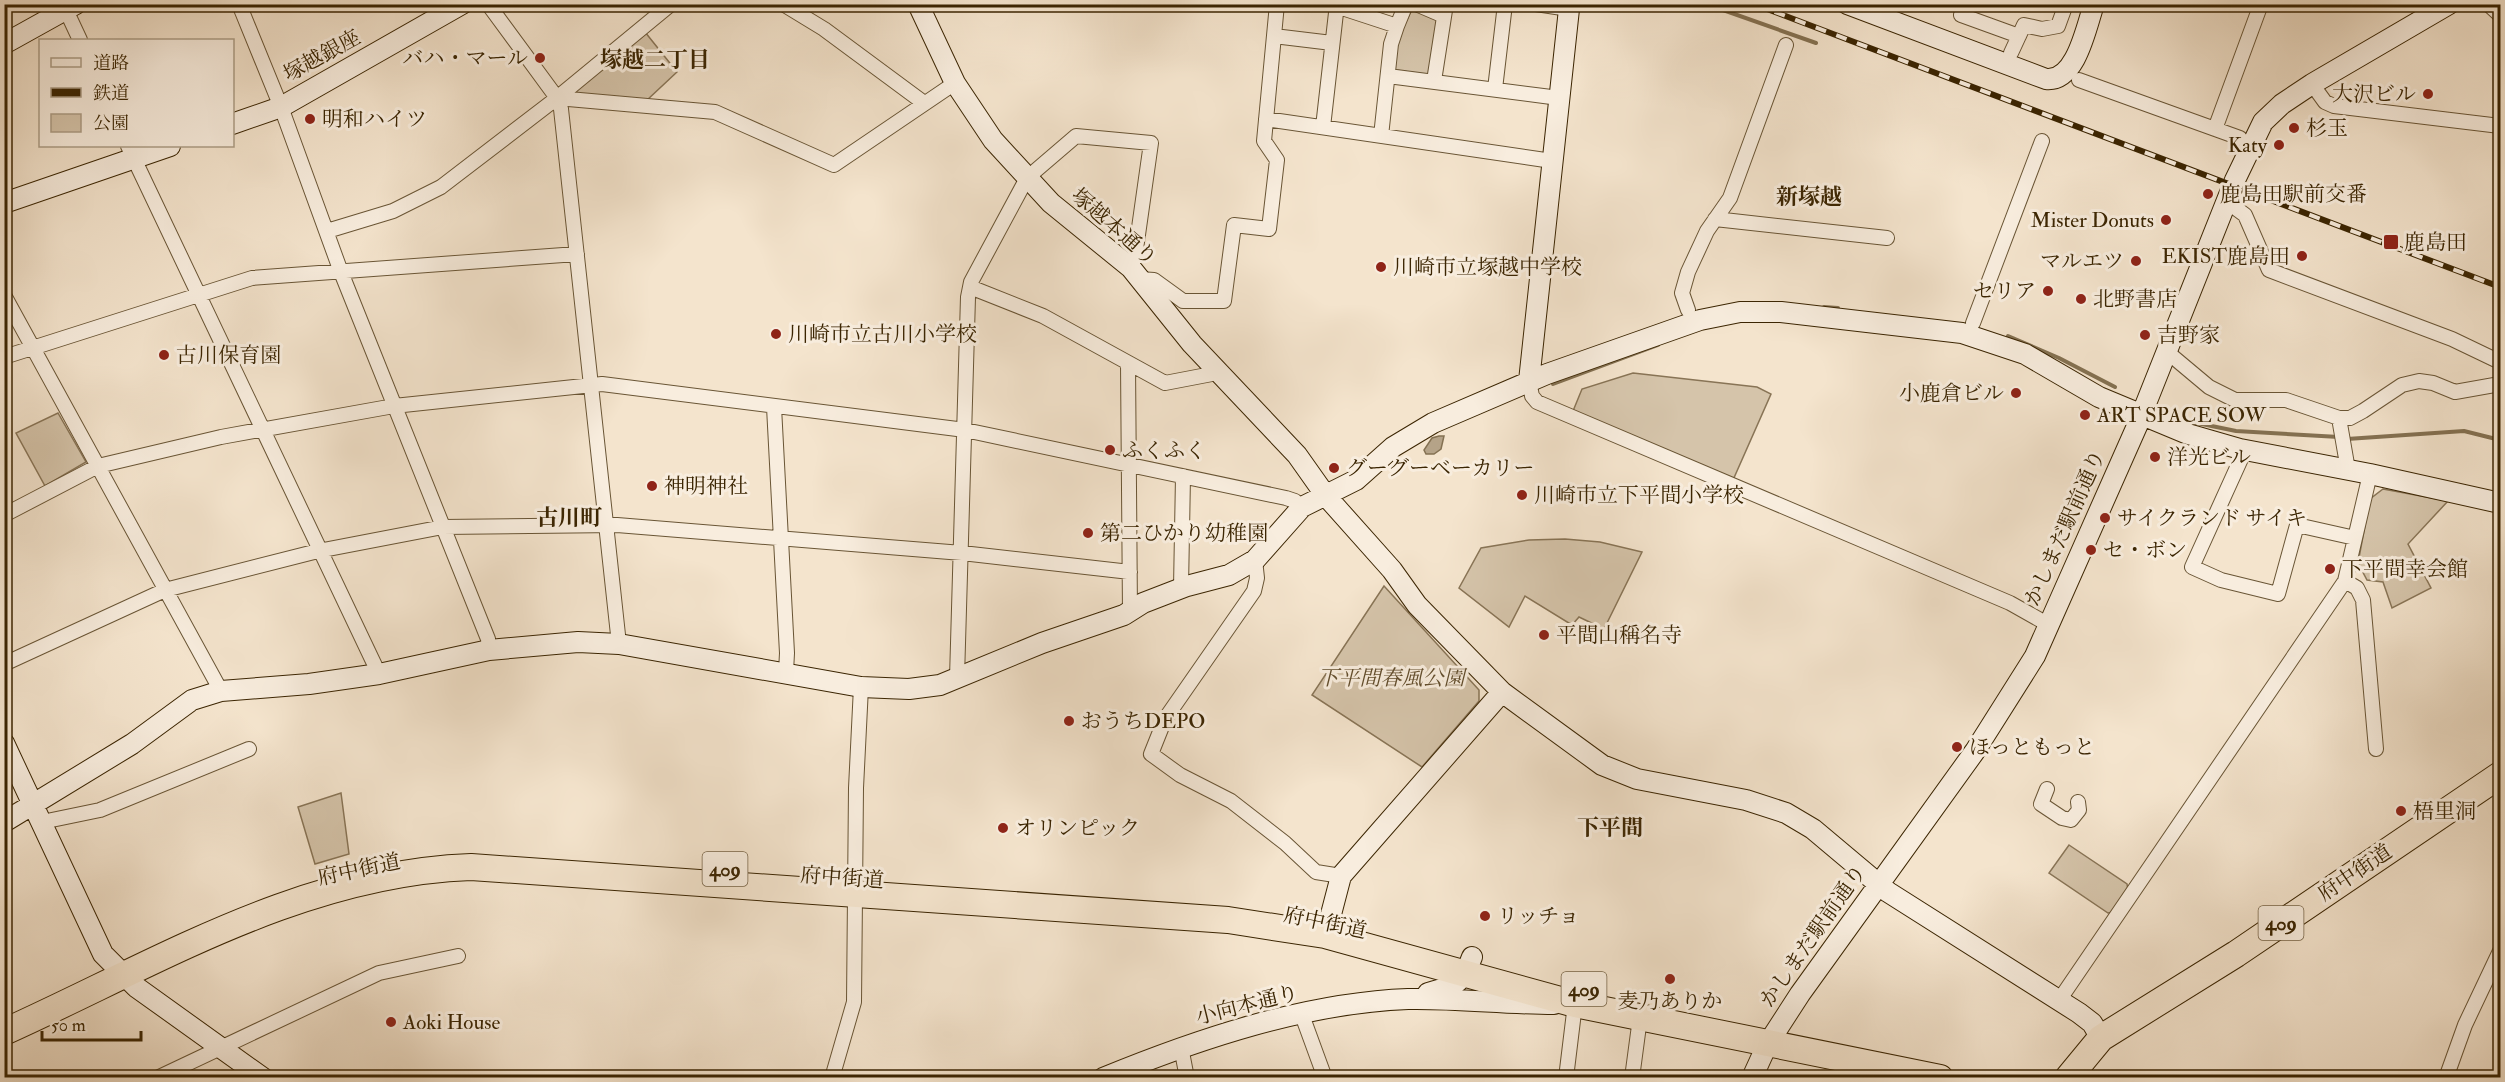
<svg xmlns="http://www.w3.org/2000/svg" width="2505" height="1082" viewBox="0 0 2505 1082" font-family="'IM FELL Double Pica','Noto Serif JP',serif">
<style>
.green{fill:#d5c4aa;stroke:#887456;stroke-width:1.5}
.water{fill:#b5a388;stroke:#847152;stroke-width:1.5}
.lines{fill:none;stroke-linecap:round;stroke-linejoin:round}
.stream{stroke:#847152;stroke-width:4}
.street-casing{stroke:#695535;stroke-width:16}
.secondary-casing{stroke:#3b2502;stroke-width:22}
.highway-casing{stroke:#3b2502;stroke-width:28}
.street{stroke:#f8edde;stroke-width:14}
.secondary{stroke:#f8edde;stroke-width:20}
.highway{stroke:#f4e4cd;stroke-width:26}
.rail-casing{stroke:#3b2502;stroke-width:6}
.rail{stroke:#f8edde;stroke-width:4;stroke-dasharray:11;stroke-linecap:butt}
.poi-dot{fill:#8f2418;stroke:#f8edde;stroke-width:2}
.labels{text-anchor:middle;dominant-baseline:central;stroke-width:6;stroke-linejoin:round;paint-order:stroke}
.shield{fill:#f8edde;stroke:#746144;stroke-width:1.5}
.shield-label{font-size:20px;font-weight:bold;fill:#3b2502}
.street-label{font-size:21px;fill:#3b2502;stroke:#f8edde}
.poi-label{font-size:21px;fill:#3b2502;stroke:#f8edde;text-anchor:start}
.park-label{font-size:21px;font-style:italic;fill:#624d2c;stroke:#f8edde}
.neighbourhood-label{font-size:22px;font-weight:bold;fill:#3b2502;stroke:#f8edde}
</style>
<rect width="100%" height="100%" fill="#f4e4cd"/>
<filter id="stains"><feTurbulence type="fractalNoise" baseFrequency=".00333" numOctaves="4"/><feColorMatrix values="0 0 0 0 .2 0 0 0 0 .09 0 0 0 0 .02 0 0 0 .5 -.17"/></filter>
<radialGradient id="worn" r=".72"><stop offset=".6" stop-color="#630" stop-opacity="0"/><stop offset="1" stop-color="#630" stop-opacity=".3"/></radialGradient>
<path class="green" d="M1412,9L1438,20L1431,75L1395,70L1396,44Z
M645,32L677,72L646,101L566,96Z
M1633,373L1757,387L1771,394L1733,480L1573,411L1582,389Z
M58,413L86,462L45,486L16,433Z
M2383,489L2448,501L2408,544L2431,588L2392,608L2383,582L2367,580L2358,563L2370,499Z
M1565,539L1600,542L1642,552L1604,629L1579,617L1572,625L1525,596L1509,627L1459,588L1481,548L1529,540Z
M1384,586L1479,690V701L1422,767L1312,695Z
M341,793L349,854L315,864L298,807Z
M2069,845L2127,884L2128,890L2113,912L2108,913L2049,873Z"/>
<path class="water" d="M1439,436H1444L1441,449L1434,454H1426L1424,450L1432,438Z"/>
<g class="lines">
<path class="stream" d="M1706,4L1816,43
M1740,303H1768
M1824,307L1838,308
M2008,336L2059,358L2115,387
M1553,384L1658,345
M2162,409L2192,422L2236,431L2339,437
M2347,439L2464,431L2500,440"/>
<g class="street-casing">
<path id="street" d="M239,4L281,107L341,272L488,639L489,650
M488,4L557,98L561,109L619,644
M783,4L824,29L924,103
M1416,4L1444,16
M1536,4L1569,9
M2488,4L2500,15
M1336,6L1397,26L1391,44L1381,136
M66,10L80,40
M1961,15L2019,36
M1397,26L1406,4
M1274,36L1332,43
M2011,53L2024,25L2042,29L2058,26L2066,4
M1388,76L1559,98
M2079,80L2240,138
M1434,81L1446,4
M2312,84L2325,102L2334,106L2500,126
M1495,89L1505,4
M557,98L671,4
M1266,119L1552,161
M1323,127L1337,4
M2215,129L2261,4
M128,146L379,674
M2226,201L2245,215L2269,270L2452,339L2500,362
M1715,219L1887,238
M327,231L393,211L441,187L557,98L715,112L834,165L955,83
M1140,279L1154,280L1183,301H1224L1234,225L1269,229L1277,160L1264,141L1277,4
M970,287L1043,316L1165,383L1212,374L1216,369
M4,295L221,691
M1688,310L1682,293L1688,272L1707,231L1730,198L1786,45
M1973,323L2042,141
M2166,351L2209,387L2235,400H2286L2339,418H2350L2363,411L2402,385L2419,381L2433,383L2455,392L2500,384
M4,357L252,278L577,254
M1128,364L1130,612
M1529,381L1532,396L1537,402L2010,603L2049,625
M774,407L787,653L786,672
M2339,418L2348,470
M2245,450L2192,567L2221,580L2278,594L2297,525L2355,538
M4,515L98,466L221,437L394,406L602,384L965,430L1286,498L1295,501L1302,507
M1255,560L1257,578L1254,591L1165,719L1151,754L1180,775L1231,801L1285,843L1316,872L1341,876
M2345,581L2357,588L2363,600L2376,749
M1181,588L1183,476
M4,664L165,590L318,551L443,527L617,525L962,553L1130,572
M957,678L968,297L971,282L1027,178L1076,136L1151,143L1135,256L1131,268
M2047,789L2041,804L2062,818L2071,820L2079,810L2078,802
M42,822L100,810L249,749
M2060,999L2345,581L2370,474
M1302,1015L1325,1078
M1181,1047L1187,1078
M157,1078L379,973L458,956
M832,1078L854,1002L856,788L861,687
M1566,1078L1575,1004
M1632,1078L1640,1018
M2446,1078L2465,1025L2500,951"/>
</g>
<g class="secondary-casing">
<path id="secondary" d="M918,4L955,83L993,140L1051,203L1131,268L1192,344L1297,455L1326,496L1392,570L1417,605L1502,692L1602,765L1637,779L1746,800L1786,813L1813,829L1888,892L2079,1013L2092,1023L2101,1038
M1847,4L2046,79C2076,82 2086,28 2094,4
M4,44L76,4
M232,124L281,107L462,4
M4,203L170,146
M1529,381L1569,9
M4,743L103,954L136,987L263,1078
M4,822L132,744L192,700L221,691L309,684L379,674L489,650L578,642L619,644L861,687L909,689L940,685L1042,643L1124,615L1143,603L1187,586L1229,575L1255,560L1302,507L1356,480L1393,447L1433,423L1547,374L1700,320L1740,312H1781L1962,333L2025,354L2099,397L2188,434L2240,449L2370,474L2500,503
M1329,922L1341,876L1502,692
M1428,993C1455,985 1462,985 1472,957
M1103,1078C1198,1039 1305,1003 1408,999C1456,998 1505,1004 1554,1004
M1752,1078L1767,1045L1800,994L1975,751L2035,656L2137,426L2235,180L2263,122L2282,104L2312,84L2449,4"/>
</g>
<g class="highway-casing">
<path id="highway" d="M4,1032C155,964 301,873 471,867L1228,920L1325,935L1575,1004L1940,1078
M2068,1078L2101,1038L2236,954L2500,775"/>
</g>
<use href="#street" class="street"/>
<use href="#secondary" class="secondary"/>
<use href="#highway" class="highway"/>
<g class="rail-casing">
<path id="rail" d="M1754,4L2500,287"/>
</g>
<use href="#rail" class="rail"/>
</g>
<g class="poi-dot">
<circle cx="540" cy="58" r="6"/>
<circle cx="2428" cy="94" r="6"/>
<circle cx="310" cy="119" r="6"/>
<circle cx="2294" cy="128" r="6"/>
<circle cx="2279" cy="145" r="6"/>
<circle cx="2208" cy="194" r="6"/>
<circle cx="2166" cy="220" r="6"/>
<rect x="2383" y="234" width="16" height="16" rx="3"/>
<circle cx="2302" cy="256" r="6"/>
<circle cx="2136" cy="261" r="6"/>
<circle cx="1381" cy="267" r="6"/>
<circle cx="2048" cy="291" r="6"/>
<circle cx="2081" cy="299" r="6"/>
<circle cx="776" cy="334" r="6"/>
<circle cx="2145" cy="335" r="6"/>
<circle cx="164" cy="355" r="6"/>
<circle cx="2016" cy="393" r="6"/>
<circle cx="2085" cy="415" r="6"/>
<circle cx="1110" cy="450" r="6"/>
<circle cx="2155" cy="457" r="6"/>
<circle cx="1334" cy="468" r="6"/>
<circle cx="652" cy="486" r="6"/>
<circle cx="1522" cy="495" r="6"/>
<circle cx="2105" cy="518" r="6"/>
<circle cx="1088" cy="533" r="6"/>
<circle cx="2091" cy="550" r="6"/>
<circle cx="2330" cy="569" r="6"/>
<circle cx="1544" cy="635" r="6"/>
<circle cx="1069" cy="721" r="6"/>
<circle cx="1957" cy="747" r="6"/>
<circle cx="2401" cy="811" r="6"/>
<circle cx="1003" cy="828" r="6"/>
<circle cx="1485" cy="916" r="6"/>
<circle cx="1670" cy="979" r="6"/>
<circle cx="391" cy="1022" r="6"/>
</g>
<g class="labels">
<g class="shield">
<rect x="702.5" y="852" width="45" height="34" rx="4.5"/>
<rect x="2258.5" y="906" width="45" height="34" rx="4.5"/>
<rect x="1561.5" y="972" width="45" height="34" rx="4.5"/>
</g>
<g class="shield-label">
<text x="725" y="869">409</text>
<text x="2281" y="923">409</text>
<text x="1584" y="989">409</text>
</g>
<g class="street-label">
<text transform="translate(322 56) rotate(-29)">塚越銀座</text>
<text transform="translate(1114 227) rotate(41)">塚越本通り</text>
<text transform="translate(2065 528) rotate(-66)">かしまだ駅前通り</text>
<text transform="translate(359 870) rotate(-12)">府中街道</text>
<text transform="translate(2355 873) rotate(-34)">府中街道</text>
<text transform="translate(842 878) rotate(4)">府中街道</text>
<text transform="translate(1325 923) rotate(12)">府中街道</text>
<text transform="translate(1813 936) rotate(-55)">かしまだ駅前通り</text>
<text transform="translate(1247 1005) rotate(-14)">小向本通り</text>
</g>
<g class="poi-label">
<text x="528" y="58" text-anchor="end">バハ・マール</text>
<text x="2416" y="94" text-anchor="end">大沢ビル</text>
<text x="322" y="119">明和ハイツ</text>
<text x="2306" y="128">杉玉</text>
<text x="2267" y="145" text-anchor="end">Katy</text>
<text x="2220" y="194">鹿島田駅前交番</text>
<text x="2154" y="220" text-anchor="end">Mister Donuts</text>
<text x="2404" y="242">鹿島田</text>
<text x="2290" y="256" text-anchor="end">EKIST鹿島田</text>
<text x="2124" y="261" text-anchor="end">マルエツ</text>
<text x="1393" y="267">川崎市立塚越中学校</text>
<text x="2036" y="291" text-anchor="end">セリア</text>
<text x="2093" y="299">北野書店</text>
<text x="788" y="334">川崎市立古川小学校</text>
<text x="2157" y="335">吉野家</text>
<text x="176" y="355">古川保育園</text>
<text x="2004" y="393" text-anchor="end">小鹿倉ビル</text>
<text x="2097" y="415">ART SPACE SOW</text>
<text x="1122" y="450">ふくふく</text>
<text x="2167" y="457">洋光ビル</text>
<text x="1346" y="468">グーグーベーカリー</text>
<text x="664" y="486">神明神社</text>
<text x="1534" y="495">川崎市立下平間小学校</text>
<text x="2117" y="518">サイクランド サイキ</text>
<text x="1100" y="533">第二ひかり幼稚園</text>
<text x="2103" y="550">セ・ボン</text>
<text x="2342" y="569">下平間幸会館</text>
<text x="1556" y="635">平間山稱名寺</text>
<text x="1081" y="721">おうちDEPO</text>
<text x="1969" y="747">ほっともっと</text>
<text x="2413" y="811">梧里洞</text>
<text x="1015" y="828">オリンピック</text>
<text x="1497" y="916">リッチョ</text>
<text x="1670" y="1001" text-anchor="middle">麦乃ありか</text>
<text x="403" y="1022">Aoki House</text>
</g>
<g class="park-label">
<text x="1391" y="678">下平間春風公園</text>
</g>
<g class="neighbourhood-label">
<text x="655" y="60">塚越二丁目</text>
<text x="1809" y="197">新塚越</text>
<text x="569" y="518">古川町</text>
<text x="1610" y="828">下平間</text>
</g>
</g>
<rect width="2505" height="1082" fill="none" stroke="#f4e4cd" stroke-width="24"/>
<rect x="6" y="6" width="2493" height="1070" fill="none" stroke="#3b2502" stroke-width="3"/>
<rect x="12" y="12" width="2481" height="1058" fill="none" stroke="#3b2502" stroke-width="1.5"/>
<rect x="39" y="39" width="195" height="108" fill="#f8edde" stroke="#ac9d86" stroke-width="1.5"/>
<rect x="51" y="58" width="30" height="9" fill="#f8edde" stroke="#ac9d86" stroke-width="1.5"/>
<text x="93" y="69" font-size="18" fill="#3b2502">道路</text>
<rect x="51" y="88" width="30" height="9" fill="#3b2502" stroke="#ac9d86" stroke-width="1.5"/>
<text x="93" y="99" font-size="18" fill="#3b2502">鉄道</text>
<rect x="51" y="114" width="30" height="18" fill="#d5c4aa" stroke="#ac9d86" stroke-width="1.5"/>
<text x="93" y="129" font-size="18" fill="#3b2502">公園</text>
<path d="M42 1031v9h99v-9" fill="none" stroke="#3b2502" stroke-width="3"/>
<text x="51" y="1031" font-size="18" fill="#3b2502" stroke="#f8edde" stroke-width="4.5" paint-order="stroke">50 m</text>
<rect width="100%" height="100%" filter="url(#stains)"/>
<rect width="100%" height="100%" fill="url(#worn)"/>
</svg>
